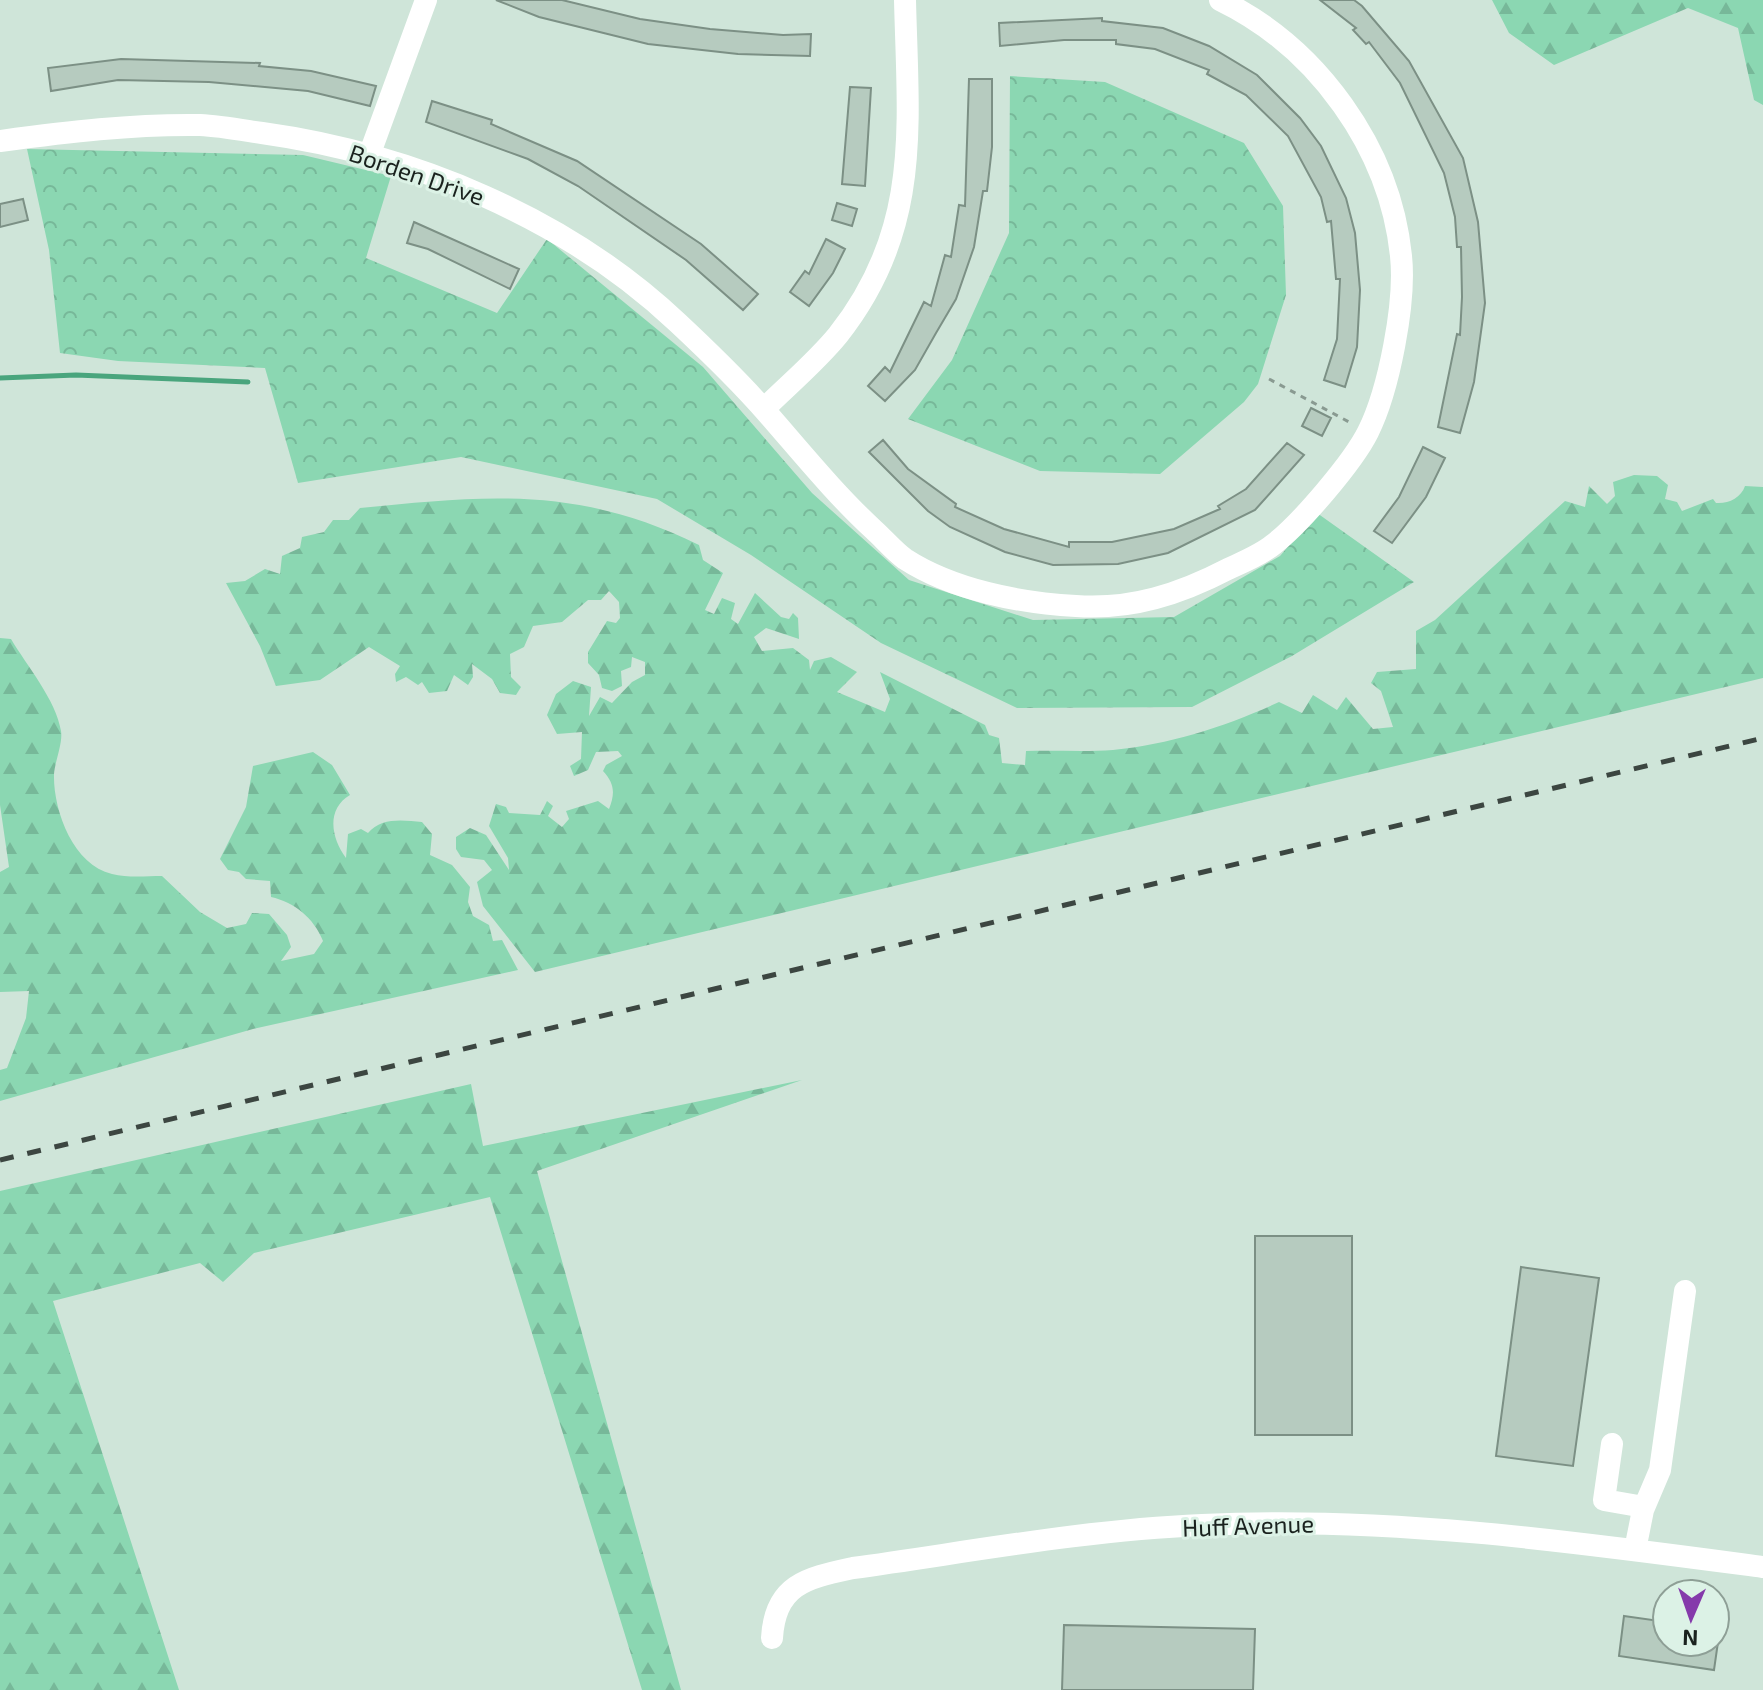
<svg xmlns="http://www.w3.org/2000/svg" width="1763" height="1690" viewBox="0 0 1763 1690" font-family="'Exo 2',sans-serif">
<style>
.forest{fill:url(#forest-firs)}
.park{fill:url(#park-crowns)}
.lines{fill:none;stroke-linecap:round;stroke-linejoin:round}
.stream{stroke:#49a57d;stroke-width:5}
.building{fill:#b6cbbf;stroke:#7c9085;stroke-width:2}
.path{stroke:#899a91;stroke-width:3;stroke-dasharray:6 6;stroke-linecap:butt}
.minor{stroke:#fff;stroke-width:22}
.rail{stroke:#3c4641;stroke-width:5;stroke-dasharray:14 14;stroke-linecap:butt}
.labels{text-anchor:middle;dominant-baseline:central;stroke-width:6;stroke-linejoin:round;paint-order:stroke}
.street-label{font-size:24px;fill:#1a221e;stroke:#dcf2e6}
</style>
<defs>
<pattern id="forest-firs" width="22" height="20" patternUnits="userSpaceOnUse" patternTransform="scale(2)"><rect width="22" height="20" fill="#8bd7b2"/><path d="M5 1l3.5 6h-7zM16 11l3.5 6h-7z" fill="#77b899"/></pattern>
<pattern id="park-crowns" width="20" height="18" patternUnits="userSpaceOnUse" patternTransform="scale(2)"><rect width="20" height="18" fill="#8bd7b2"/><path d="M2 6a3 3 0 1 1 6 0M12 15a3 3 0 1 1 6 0" fill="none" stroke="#77b899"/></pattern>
</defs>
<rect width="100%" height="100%" fill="#cfe5d9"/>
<path class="forest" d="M1492,0H1763V105L1754,100L1738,28L1688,8L1554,65L1509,33Z
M1634,475L1657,476L1668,485L1665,499L1677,502L1682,511L1713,499L1716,503C1728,504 1741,498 1745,486L1763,487V678L535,972L483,906L477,882L492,870L484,860L461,857L456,849V837L470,828L486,835L509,870L508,858L489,826L496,804L506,807L509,813L540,815L547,801L553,806L548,816L562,827L569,819L566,811L598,801L609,809C615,794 615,784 603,771L606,765L622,756L618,751L596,752L588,770L574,776L570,766L581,759L582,732L557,734L547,715L556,694L573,681L591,687L589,716L600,697L612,703L632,682L645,675V662L632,657L631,667L621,671L622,686L612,691L602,688L599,675L588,663V652L607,621L616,623L620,618L619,602L609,591L601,600H588L562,622L533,626L524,647L510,654L511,677L521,687L516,695L500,693L492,679L472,664L473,677L468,685L454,675L447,691L429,693L422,682L418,685L406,677L396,682L395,674L400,666L369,647L320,680L276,686L260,646L226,583L245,581L265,569L280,574L282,556L300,548L302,537L324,532L333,520H349L360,508C488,495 579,486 699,545L703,560L723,573L705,610L714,614L722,598L735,603L731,619L738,624L755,593L781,617L789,619L793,613L798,618L799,639L766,628L754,637L762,651L793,648L809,660L810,670L814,661L831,657L857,672L837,692L885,712L890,699L880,672L985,725L989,735L999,738L1002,763L1025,765L1026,751C1055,750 1085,752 1113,750C1171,744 1227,726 1279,702L1302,713L1313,695L1337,710L1346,697L1373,729L1393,727L1381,691L1371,683L1377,672L1416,669V631L1435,620L1565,501L1585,507L1589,486L1607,504L1615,496L1613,482Z
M0,638L11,639C27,666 56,700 61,731C63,743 55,761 54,774C53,810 73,865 112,874C128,878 146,876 162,876L200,912L227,928L246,924L252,913L269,914L287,935L291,947L281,961L314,954L323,941C314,918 294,902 271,897L270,881L246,879L239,872L228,870L220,859L246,807L253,766L313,752L332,765L350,795C326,809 331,838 346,858L348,834L361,829L368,833C381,817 403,820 422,822L432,834L430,855L452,865L470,887L468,902L473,916L489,925L493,941L502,940L518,970L253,1029L0,1101V1070L7,1068L26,1018L29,991L0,992V872L9,867L0,805Z
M802,1080L537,1171L681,1690H642L490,1197L254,1253L223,1282L200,1263L53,1301L179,1690H0V1191L471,1084L483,1146Z"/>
<path class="park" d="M1010,76L1105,82L1244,143L1283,206L1286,295L1258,384L1244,402L1160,474L1040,471L908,419L952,360L1009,233Z
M27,149L303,155L391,176L366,258L497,313L547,239L703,367L812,493L909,580L1033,620L1174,617L1280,556L1317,513L1414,582L1292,656L1192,707L1017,708L881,643L751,555L657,499L461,457L298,483L265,368L118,361L60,353L49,250Z"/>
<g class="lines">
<path class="stream" d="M0,378L76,375L248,382"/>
</g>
<path class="building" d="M496,0H562L640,19L710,29L783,35L811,34L810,56L738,54L648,44L539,17Z
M1320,0H1354L1362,6L1409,61L1463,158L1478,222L1485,303L1474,382L1460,433L1438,427L1457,334L1460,335L1462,297L1461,247H1457L1455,217L1444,173L1400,83L1369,42L1366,44L1353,30L1356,28Z
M1102,18V21L1163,28L1209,46L1257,75L1300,118L1321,146L1346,198L1355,233L1360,290L1357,347L1345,387L1324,380L1337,339L1340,279H1336L1331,221L1327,222L1321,197L1288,136L1246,95L1207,74L1209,70L1155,49L1116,44V40H1064L1000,46L999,23Z
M121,59L260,63L259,66L311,71L376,86L370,106L308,91L209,82L118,80L51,91L48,68Z
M969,79H992V147L987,191H983L974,247L956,299L936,333L915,370L885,401L868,386L885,367L890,372L924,302L931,306L945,255L951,257L959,205L965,206Z
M850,87L871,88L865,186L842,184Z
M432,101L492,120L491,124L577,161L701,244L758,294L743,310L686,260L578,186L528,159L426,122Z
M23,199L28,220L0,227V204Z
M837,203L857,209L852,226L832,220Z
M414,222L519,269L510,289L428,249L407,243Z
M826,239L845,249L833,273L809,306L790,292L805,271L809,274Z
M1311,408L1331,418L1322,436L1302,426Z
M883,440L908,469L956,504L955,507L1004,529L1069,547V542H1112L1174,529L1220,509L1218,506L1246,489L1287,443L1304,455L1255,510L1168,553L1118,564L1053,565L1005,552L950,527L928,511L869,452Z
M1423,447L1445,458L1426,497L1392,543L1374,531L1399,497Z
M1255,1236H1352V1435H1255Z
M1521,1267L1599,1278L1573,1466L1496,1456Z
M1624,1616L1667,1622V1642H1718L1714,1670L1619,1656Z
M1064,1625L1255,1629L1253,1690H1062Z"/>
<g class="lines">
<path class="path" d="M1269,379L1351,423"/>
<path class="minor" d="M0,141C67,132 132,124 200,125C220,126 242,130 262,133C413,154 567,218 678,323C709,352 740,382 767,413C802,453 835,494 874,530C884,539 894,551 905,559C953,590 1020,603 1076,606C1131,610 1180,594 1228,569C1243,562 1261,555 1274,544C1301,523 1353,462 1368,432C1389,390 1406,302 1401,256C1390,148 1317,47 1220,0
M370,153L426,0
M764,409C788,385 816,362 838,335C922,229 908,126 905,0
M1612,1444L1604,1500L1644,1507
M1635,1550L1643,1510L1660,1470L1685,1291
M772,1638C775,1584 807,1578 853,1568C969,1552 1085,1530 1202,1525C1391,1516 1576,1542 1763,1567"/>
<path class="rail" d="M0,1160L1763,738"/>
</g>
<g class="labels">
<g class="street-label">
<text transform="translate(417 174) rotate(19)">Borden Drive</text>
<text transform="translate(1248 1525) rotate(-2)">Huff Avenue</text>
</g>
</g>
<g transform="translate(1691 1618) rotate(182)"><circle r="38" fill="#dcf2e6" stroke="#8e9f96" stroke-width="2"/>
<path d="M0-6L14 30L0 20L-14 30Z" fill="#853aab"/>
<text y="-12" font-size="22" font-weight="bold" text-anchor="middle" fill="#1a221e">N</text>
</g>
</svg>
